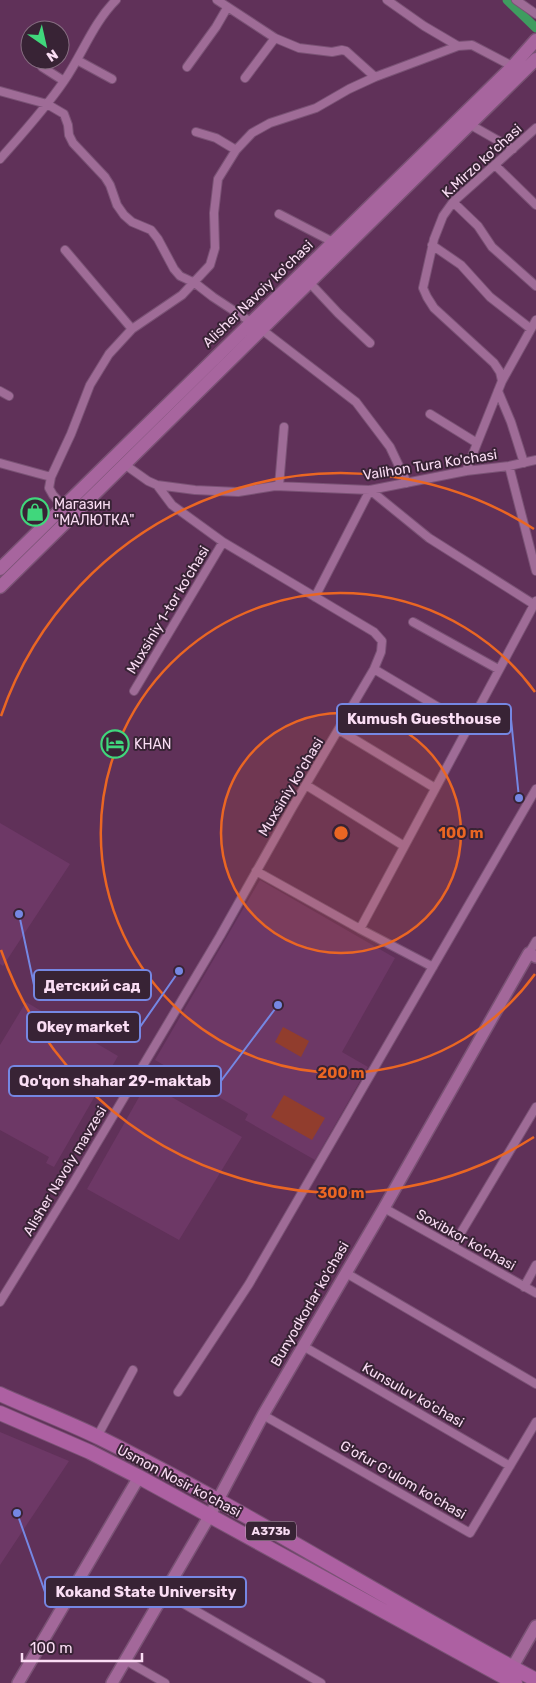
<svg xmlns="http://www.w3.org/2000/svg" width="536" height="1683" viewBox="0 0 536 1683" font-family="Rubik,sans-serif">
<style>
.built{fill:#6d3866}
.green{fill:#913d2d}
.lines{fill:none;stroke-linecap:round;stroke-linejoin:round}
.canal{stroke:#3f9c60;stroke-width:9}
.street-casing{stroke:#7a5275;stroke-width:10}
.secondary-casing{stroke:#7a5275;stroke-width:14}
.primary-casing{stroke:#7a5275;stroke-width:15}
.highway-casing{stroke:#7a5275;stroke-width:16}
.street{stroke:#9f6c97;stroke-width:8}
.secondary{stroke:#a3689a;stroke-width:11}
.primary{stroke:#a7659e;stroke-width:12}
.highway{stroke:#ad60a2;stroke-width:14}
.ring{fill:none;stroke:#ea6623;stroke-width:2.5}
.labels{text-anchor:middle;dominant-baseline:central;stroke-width:4;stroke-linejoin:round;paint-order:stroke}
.shield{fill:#382335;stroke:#c0a5bb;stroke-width:1}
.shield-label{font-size:12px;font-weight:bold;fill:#faddf4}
.street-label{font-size:14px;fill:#faddf4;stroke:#382335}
.poi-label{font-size:14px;fill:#faddf4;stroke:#382335;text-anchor:start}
.centre{fill:#ea6623;stroke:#382335;stroke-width:2.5}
.ring-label{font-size:15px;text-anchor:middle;font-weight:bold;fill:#ea6623;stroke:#382335;stroke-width:4;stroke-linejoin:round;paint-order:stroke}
.leader{fill:none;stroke:#7587e3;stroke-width:2}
.callout-dot{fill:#7587e3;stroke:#382335;stroke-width:2}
.callout{fill:#382335;stroke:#7587e3;stroke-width:2}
.callout-label{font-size:15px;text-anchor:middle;font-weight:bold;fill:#faddf4}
</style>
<rect width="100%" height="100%" fill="#603159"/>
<path class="built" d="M0,823L70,864L3,966L0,964Z
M260,880L395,958L342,1052L368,1067L315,1160L245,1120L248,1114L155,1060Z
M26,1002L118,1056L54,1167L46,1163L49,1157L0,1130V1045Z
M147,1083L242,1137L179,1240L87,1189Z
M0,1432L69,1461L0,1565Z"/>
<path class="green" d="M283,1027L309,1041L301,1057L275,1042Z
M284,1095L325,1118L312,1140L271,1117Z"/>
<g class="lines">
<path class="canal" d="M507,0L536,28"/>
<g class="street-casing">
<path id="street" d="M217,0L275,38L299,48L332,52L342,50L346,51L375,77
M387,0L424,26L458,46L472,45L516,68
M516,0L536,14
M41,60L40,62L42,67L64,81
M77,60L112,79
M187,67L216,27L227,8
M245,78L275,38
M0,91L47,104L64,114L68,125L69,135L73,143L105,177L110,185L117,205L124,215L132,222L151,230L158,239L174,269L180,276L195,283L213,297L251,322
M469,124L513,149
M196,132L216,138L236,150
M0,159C22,134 45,109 64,81C82,55 93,23 116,0
M495,165L536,205
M453,202L478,226L492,247L536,286
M279,214L333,242
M432,245L461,265L490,297L531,329
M65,250L132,329
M309,282L338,313L370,343
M261,329L356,402L390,447L407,483
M502,381L536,320
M0,391L9,396
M498,391L511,422L524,463
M430,414L477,443
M0,463L51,477
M124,464L148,481L157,485L195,490L238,492L275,486L370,490L466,471L509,466L536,460
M509,466L536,571
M466,471L502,381L500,372L494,363L434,308L427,297L423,288L434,239L443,216L453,202L536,128
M279,486L284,427
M64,507L53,495L49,488L51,477L71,434L90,385L109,354L132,329L182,295L210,265L215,248L214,213L218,179L236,150L252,133L270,123L316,108L349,89L375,77L458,46
M315,597L370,490L429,538L535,605
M413,622L498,669
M374,669L470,726
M134,691L223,542
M339,730L435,788
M306,785L404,846
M256,871L360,929L433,967
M360,929L536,601
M529,953L536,941
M384,1208L536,1293
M453,1246L536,1107
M346,1273L536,1384
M524,1287L536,1265
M0,1302L72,1185L220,936L292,808L374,669L381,652L382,641L374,632L223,542L172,505L157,485
M303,1346L510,1466
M178,1392L249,1284L536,789
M263,1415L470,1533L536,1422
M97,1437L133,1370
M165,1593L321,1683
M125,1660L165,1683"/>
</g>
<g class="secondary-casing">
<path id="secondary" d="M509,1673L536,1626
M18,1683L139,1477
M112,1683L210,1515L263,1415L384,1208L529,953L536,957"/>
</g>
<g class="primary-casing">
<path id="primary" d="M0,569L513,66L536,40
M0,587L536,59"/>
</g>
<g class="highway-casing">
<path id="highway" d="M0,1394C33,1409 67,1422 100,1438C249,1512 389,1602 536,1680
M0,1413L90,1452L139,1477L515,1683"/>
</g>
<use href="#street" class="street"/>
<use href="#secondary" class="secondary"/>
<use href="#primary" class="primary"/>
<use href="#highway" class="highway"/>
</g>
<circle cx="341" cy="833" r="120" fill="#ea6623" fill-opacity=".12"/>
<g class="ring">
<circle cx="341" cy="833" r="120"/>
<path d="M535 974A240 240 0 1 1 535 692"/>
<path d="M534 1137A360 360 0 0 1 1 950M1 716A360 360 0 0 1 534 529"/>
</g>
<defs>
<g id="shop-ring" transform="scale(1.4375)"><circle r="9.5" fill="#382335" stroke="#40d77c" stroke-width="1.5"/><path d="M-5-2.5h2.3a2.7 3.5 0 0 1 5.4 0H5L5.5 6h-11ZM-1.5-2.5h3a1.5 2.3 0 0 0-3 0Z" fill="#40d77c"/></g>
<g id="hotel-ring" transform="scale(1.4375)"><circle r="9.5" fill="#382335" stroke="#40d77c" stroke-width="1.5"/><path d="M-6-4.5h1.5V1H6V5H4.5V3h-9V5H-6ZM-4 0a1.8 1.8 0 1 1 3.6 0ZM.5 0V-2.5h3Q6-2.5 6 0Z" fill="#40d77c"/></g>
</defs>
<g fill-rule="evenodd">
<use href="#shop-ring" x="35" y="512"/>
<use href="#hotel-ring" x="115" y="744"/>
</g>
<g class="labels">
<rect class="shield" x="246" y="1521.5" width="50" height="19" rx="4"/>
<g class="shield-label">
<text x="271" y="1531">A373b</text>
</g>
<g class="street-label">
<text transform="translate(482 161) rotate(-42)">K.Mirzo ko'chasi</text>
<text transform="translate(258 294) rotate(-44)">Alisher Navoiy ko'chasi</text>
<text transform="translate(430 465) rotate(-9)">Valihon Tura Ko'chasi</text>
<text transform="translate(168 610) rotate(-59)">Muxsiniy 1-tor ko'chasi</text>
<text transform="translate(291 787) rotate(-59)">Muxsiniy ko'chasi</text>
<text transform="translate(65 1171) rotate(-59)">Alisher Navoiy mavzesi</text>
<text transform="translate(466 1240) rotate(29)">Soxibkor ko'chasi</text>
<text transform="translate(310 1304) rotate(-60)">Bunyodkorlar ko'chasi</text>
<text transform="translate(413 1395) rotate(30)">Kunsuluv ko'chasi</text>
<text transform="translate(403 1480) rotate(30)">G'ofur G'ulom ko'chasi</text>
<text transform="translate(179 1481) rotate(28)">Usmon Nosir ko'chasi</text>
</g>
<g class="poi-label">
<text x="54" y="504">Магазин<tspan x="54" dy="16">"МАЛЮТКА"</tspan></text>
<text x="134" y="744">KHAN</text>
</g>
</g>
<circle cx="341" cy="833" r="8" class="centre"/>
<g class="ring-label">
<text x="461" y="838">100 m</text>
<text x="341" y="1078">200 m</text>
<text x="341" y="1198">300 m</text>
</g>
<path class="leader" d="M519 798L511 719M19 914L34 985M179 971L140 1027M278 1005L221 1081M17 1513L45 1592"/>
<g class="callout-dot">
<circle cx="519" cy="798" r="5"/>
<circle cx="19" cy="914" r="5"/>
<circle cx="179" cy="971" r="5"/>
<circle cx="278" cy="1005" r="5"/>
<circle cx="17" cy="1513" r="5"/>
</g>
<g class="callout">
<rect x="337" y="704" width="174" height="30" rx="5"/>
<rect x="34" y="970" width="117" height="30" rx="5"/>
<rect x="27" y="1012" width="113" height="30" rx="5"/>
<rect x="9" y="1066" width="212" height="30" rx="5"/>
<rect x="45" y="1577" width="201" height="30" rx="5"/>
</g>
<g class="callout-label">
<text x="424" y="724">Kumush Guesthouse</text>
<text x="92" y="991">Детский сад</text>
<text x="83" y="1032">Okey market</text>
<text x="115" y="1086">Qo'qon shahar 29-maktab</text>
<text x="146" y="1597">Kokand State University</text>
</g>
<g transform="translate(45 45) rotate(146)"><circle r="24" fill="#382335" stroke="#866d81"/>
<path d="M0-4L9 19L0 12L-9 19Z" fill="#40d77c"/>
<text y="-8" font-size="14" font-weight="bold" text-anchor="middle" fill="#faddf4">N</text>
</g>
<path d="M22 1653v8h120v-8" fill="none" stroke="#faddf4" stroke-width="2.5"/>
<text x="30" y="1653" font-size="15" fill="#faddf4" stroke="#382335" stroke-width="4" paint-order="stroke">100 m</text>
</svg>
